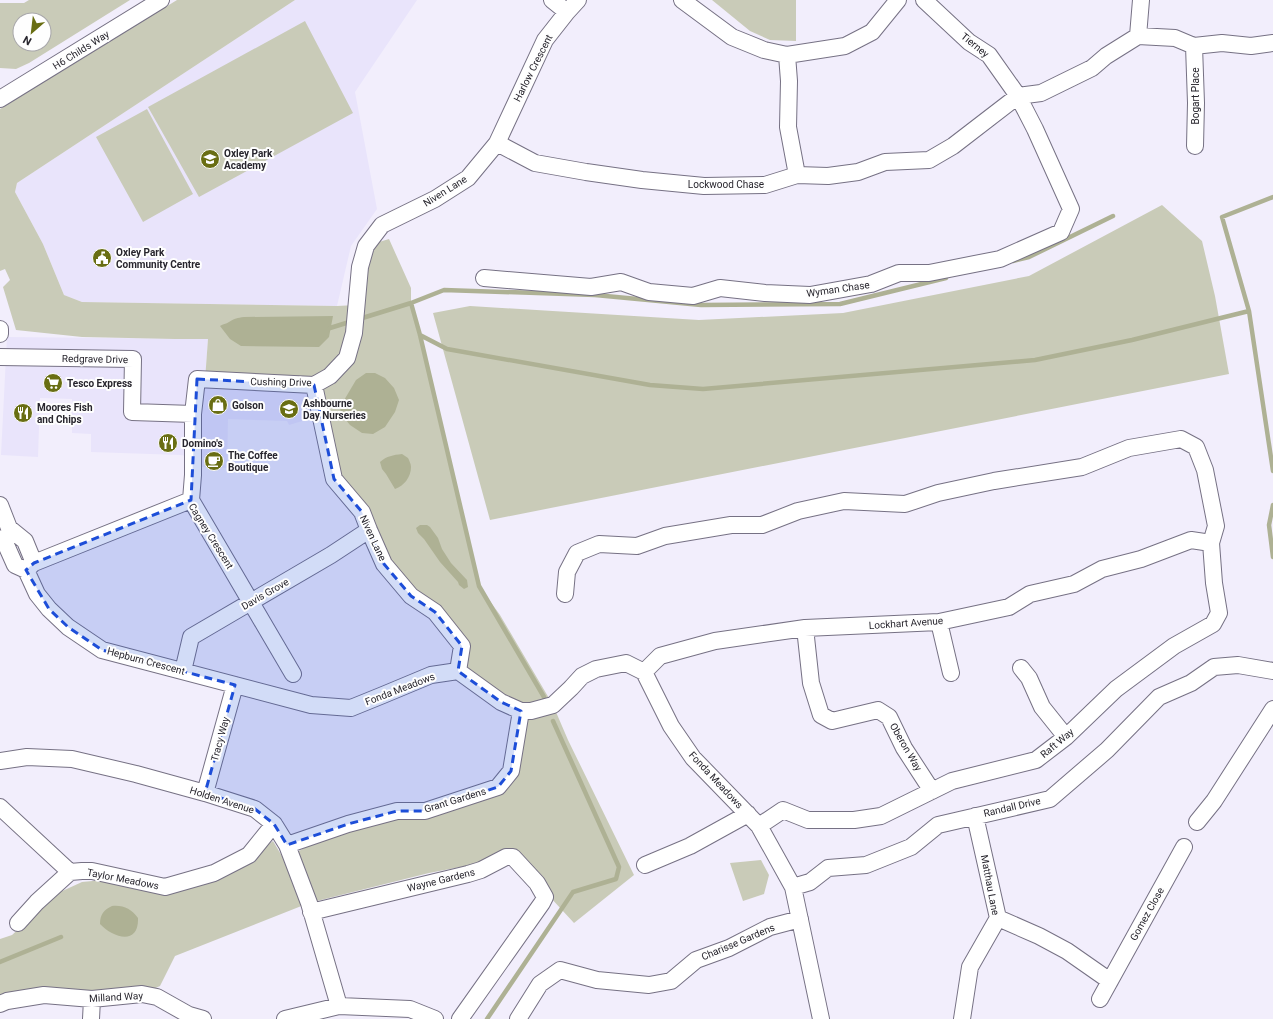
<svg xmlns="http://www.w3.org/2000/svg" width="1273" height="1019" viewBox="0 0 1273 1019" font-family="Roboto,sans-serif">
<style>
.built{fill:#e9e4fb}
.green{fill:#c9cbb8;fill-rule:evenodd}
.water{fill:#aeb194}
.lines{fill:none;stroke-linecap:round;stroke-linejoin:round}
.stream{stroke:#aeb194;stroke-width:4.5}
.minor-casing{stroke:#767184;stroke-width:18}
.minor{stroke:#fff;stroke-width:16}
.marked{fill:#1d4ed8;fill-opacity:0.2;stroke:#1d4ed8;stroke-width:3;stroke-dasharray:8 5;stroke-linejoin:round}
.labels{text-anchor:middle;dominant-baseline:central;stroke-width:4;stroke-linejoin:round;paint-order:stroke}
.street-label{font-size:10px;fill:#27252d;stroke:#fefefe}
.poi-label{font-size:10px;font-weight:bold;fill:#27252d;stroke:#fefefe;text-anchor:start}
</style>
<rect width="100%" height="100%" fill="#f2eefc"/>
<path class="built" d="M295,0H417L355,92L377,209L351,246L337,306L82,302L64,295L43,244L15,192L17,183Z
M7,337L208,339L206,366L308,368L309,419L289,425L287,421L228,419L227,468L202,467V458L180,455L91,452V434L72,433V399L40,398L38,457L1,455Z"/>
<path class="green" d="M29,0H130L29,63L16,69L0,68V3H24ZM20,20H44V44H20Z
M177,0H295L17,183L15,192L43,244L64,295L82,302L337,306L356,305L366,246L389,239L411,288V303L420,335L479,586L500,615L553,705L568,740L634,875L574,923L513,857L429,873L309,903L175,956L160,986L142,994L0,1004V939L12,935L58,893L82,882L103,880L156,889L239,867L273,841L308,900L293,862L299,851L348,824L498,787L521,711L458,671L462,646L411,596L334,479L314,385L205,380L208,339H175L82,337L16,330L3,287L10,280L5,269L0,271V109Z
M712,0H796V41L770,40L750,31Z
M305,21L353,113L199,197L148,107Z
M147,109L193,194L143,222L96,137Z
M1162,205L1202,241L1215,296L1229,374L490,520L433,313L470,306L699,320L843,313L1029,276Z
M761,860L769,875L764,894L743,901L730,863Z"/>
<path class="water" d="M333,316L329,337L319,347L241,346L230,339L220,326C223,324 226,324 229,322C235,318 237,318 244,317Z
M366,373H375L385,378L394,388L399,400L395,412L385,427L373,434L362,433L350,425L341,414L340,407L356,380Z
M402,454L408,458C409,460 411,464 411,467C411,477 404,486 395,489L386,474L382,469L380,462C387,456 393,455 402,454Z
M420,525H427L430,527L438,538L442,549L451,563L467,580L468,587L464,589L459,585L458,582L440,562L424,539L418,533L416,528Z
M112,906C124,905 131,909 138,918C139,946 113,938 100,924C100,914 104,910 112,906Z"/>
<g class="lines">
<path class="stream" d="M1273,197L1222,217L1249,311L1273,471
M1013,261L1029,257L1113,216
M411,303L420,335L479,586L544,697
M330,328L411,303L444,290L595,295L701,305L840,304L946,278
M420,335L447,349L650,385L703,389L1035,360L1132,340L1249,311
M1273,505L1269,525L1273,557
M0,962L61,937
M487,1019L573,892L616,879L619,867L553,721"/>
<g class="minor-casing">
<path id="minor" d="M552,0L567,12
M682,0L732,37L764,50L787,55L845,46L872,32L898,0
M1138,36L1175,38L1194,46L1222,43L1251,46L1273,43
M1138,36L1141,0
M1194,46L1196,103L1195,146
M787,55L789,81L788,127L797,175
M0,99L161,0
M497,143L535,163L586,172L642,180L704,186L765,185L797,175L828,176L858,172L885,162L929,160L953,146L1018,96L1041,93L1092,68L1106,56L1138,36
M484,278L591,287L621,282L649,292L693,296L720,288L765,293L810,295L871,284L899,273H929L1000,259L1061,232L1071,209L1035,129L1018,96L989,55L969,42L924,0
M0,329V334
M0,357L133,359L132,412L193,414
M314,385L334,479L362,512L369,530L384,564L411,596L435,612L462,646L458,671
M191,500L193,475V414L197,379L314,385L330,376L347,358L354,333L360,267L366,246L382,225L435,199L468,178L497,143L545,40L567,12L578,0
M191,500L293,674
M0,505L9,528L25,541L34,563
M3,538L15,565L26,570L37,594L49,609L68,627L102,650L311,705L351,708L383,695L431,675L458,671L501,702L521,711H531L553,705L571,688L582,676L596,669L626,663L644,672L671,726L693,758L759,826L793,887L821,1019
M26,570L34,563L191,500
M565,594L567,572L577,553L599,544L637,546L665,536L731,525H762L798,511L844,501L905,504L938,493L994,481L1082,467L1129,448L1181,439L1196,447L1205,470L1216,526L1211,543L1214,583L1219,613L1213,624L1174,646L1116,689L1066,737L1036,760L952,781L881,816L854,820H808L783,810L759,826
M939,622L951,673
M805,628L811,683L821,715L832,721L878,710L889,717L904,748L932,791
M1021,668L1029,678L1042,707L1066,737
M183,671L191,637L331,555L369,530
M644,672L660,656L715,641L805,628L939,622L1009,607L1030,594L1074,584L1102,569L1141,559L1191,540L1211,543
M0,761L27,757L72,759L136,774L205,793L255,809L274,824L287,845L309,903L339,1006
M205,793L235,685
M0,807L70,872
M1197,822L1214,801L1273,709
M287,845L348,824L397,811H425L498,787L511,771L521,711
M645,865L690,846L748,814
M793,887L810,882L828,868L866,865L911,847L938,825L1050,799L1107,750L1159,697L1191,683L1214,667L1238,665L1273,671
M311,912L468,874L481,870L506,857H513L537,883L545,897L542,903L460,1019
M998,918L1039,936L1067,951L1110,981
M18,923L37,902L70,872L82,871H92L165,887L214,873L249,855L274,824
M1100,999L1184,847
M0,1004L7,1001L44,995L92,999L142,994L157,997L189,1015L203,1019
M91,1019L92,999
M285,1019L339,1006L410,1009L435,1019
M518,1019L540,984L560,970L597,980L649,985L671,981L696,960L729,948L770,927L800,919
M962,1019L970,967L998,918L975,816"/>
</g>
<use href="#minor" class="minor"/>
</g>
<path class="marked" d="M197,379L314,385L334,479L362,512L384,564L411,596L435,612L462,646L458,671L501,702L521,711L511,771L498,787L425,811H397L348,824L287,845L274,824L255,809L205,793L235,685L102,650L68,627L49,609L26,570L34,563L191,500Z"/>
<defs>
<g id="school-disc" transform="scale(1)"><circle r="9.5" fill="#696e13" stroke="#fefefe"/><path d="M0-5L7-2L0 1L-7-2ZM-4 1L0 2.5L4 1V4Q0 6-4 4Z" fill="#fff"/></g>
<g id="civic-disc" transform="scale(1)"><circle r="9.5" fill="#696e13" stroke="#fefefe"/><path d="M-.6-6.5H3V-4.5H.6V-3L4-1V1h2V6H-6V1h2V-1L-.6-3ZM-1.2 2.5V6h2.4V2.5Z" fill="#fff"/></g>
<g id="supermarket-disc" transform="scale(1)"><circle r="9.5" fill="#696e13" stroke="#fefefe"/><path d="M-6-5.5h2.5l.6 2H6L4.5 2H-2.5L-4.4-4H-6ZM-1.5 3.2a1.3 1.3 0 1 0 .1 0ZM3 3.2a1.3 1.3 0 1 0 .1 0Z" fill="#fff"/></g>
<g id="shop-disc" transform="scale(1)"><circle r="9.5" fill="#696e13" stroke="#fefefe"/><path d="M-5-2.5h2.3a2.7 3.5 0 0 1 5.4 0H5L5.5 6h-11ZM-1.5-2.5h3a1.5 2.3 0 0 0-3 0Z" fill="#fff"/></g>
<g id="restaurant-disc" transform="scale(1)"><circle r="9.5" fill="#696e13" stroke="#fefefe"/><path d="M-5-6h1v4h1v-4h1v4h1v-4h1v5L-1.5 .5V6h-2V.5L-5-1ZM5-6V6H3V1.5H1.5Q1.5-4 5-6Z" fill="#fff"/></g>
<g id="cafe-disc" transform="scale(1)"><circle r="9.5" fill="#696e13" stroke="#fefefe"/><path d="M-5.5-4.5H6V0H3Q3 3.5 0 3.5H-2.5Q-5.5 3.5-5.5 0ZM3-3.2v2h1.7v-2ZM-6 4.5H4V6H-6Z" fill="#fff"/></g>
</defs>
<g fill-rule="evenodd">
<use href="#school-disc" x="210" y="159"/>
<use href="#civic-disc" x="102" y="258"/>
<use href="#supermarket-disc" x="53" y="383"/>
<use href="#shop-disc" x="218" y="405"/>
<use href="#school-disc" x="289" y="409"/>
<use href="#restaurant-disc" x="23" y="413"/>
<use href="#restaurant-disc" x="168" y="443"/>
<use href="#cafe-disc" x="214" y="461"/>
</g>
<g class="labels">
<g class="street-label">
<text transform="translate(975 45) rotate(39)">Tierney</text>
<text transform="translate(81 50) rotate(-32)">H6 Childs Way</text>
<text transform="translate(533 68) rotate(-63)">Harlow Crescent</text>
<text transform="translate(1195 96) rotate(-90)">Bogart Place</text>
<text x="726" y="184">Lockwood Chase</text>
<text transform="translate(445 191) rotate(-32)">Niven Lane</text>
<text transform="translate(838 289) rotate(-8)">Wyman Chase</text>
<text transform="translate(95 359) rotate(1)">Redgrave Drive</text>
<text transform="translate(281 382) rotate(1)">Cushing Drive</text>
<text transform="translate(211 536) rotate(58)">Cagney Crescent</text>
<text transform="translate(373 538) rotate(65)">Niven Lane</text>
<text transform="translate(265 594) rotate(-30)">Davis Grove</text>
<text transform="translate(906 623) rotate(-4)">Lockhart Avenue</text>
<text transform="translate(146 661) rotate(15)">Hepburn Crescent</text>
<text transform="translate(400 689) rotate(-21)">Fonda Meadows</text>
<text transform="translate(220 739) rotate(-75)">Tracy Way</text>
<text transform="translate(1057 743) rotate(-40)">Raft Way</text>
<text transform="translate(906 747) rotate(60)">Oberon Way</text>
<text transform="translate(716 780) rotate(47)">Fonda Meadows</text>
<text transform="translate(222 800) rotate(18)">Holden Avenue</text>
<text transform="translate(455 800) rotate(-17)">Grant Gardens</text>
<text transform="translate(1012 807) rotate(-13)">Randall Drive</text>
<text transform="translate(123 879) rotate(11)">Taylor Meadows</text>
<text transform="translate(441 880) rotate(-14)">Wayne Gardens</text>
<text transform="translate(990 885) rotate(79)">Matthau Lane</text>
<text transform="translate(1147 914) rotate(-61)">Gomez Close</text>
<text transform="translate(738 942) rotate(-23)">Charisse Gardens</text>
<text transform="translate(116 997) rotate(-3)">Milland Way</text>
</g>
<g class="poi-label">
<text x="224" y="153">Oxley Park<tspan x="224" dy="12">Academy</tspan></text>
<text x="116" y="252">Oxley Park<tspan x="116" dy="12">Community Centre</tspan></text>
<text x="67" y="383">Tesco Express</text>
<text x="303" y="403">Ashbourne<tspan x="303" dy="12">Day Nurseries</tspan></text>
<text x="232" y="405">Golson</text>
<text x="37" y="407">Moores Fish<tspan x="37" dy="12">and Chips</tspan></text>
<text x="182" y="443">Domino's</text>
<text x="228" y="455">The Coffee<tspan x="228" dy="12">Boutique</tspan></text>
</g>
</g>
<g transform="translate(32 32) rotate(208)"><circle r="19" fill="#fefefe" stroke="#a8a7aa"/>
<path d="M0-3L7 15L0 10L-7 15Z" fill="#696e13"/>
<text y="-6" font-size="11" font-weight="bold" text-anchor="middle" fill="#27252d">N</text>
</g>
</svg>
